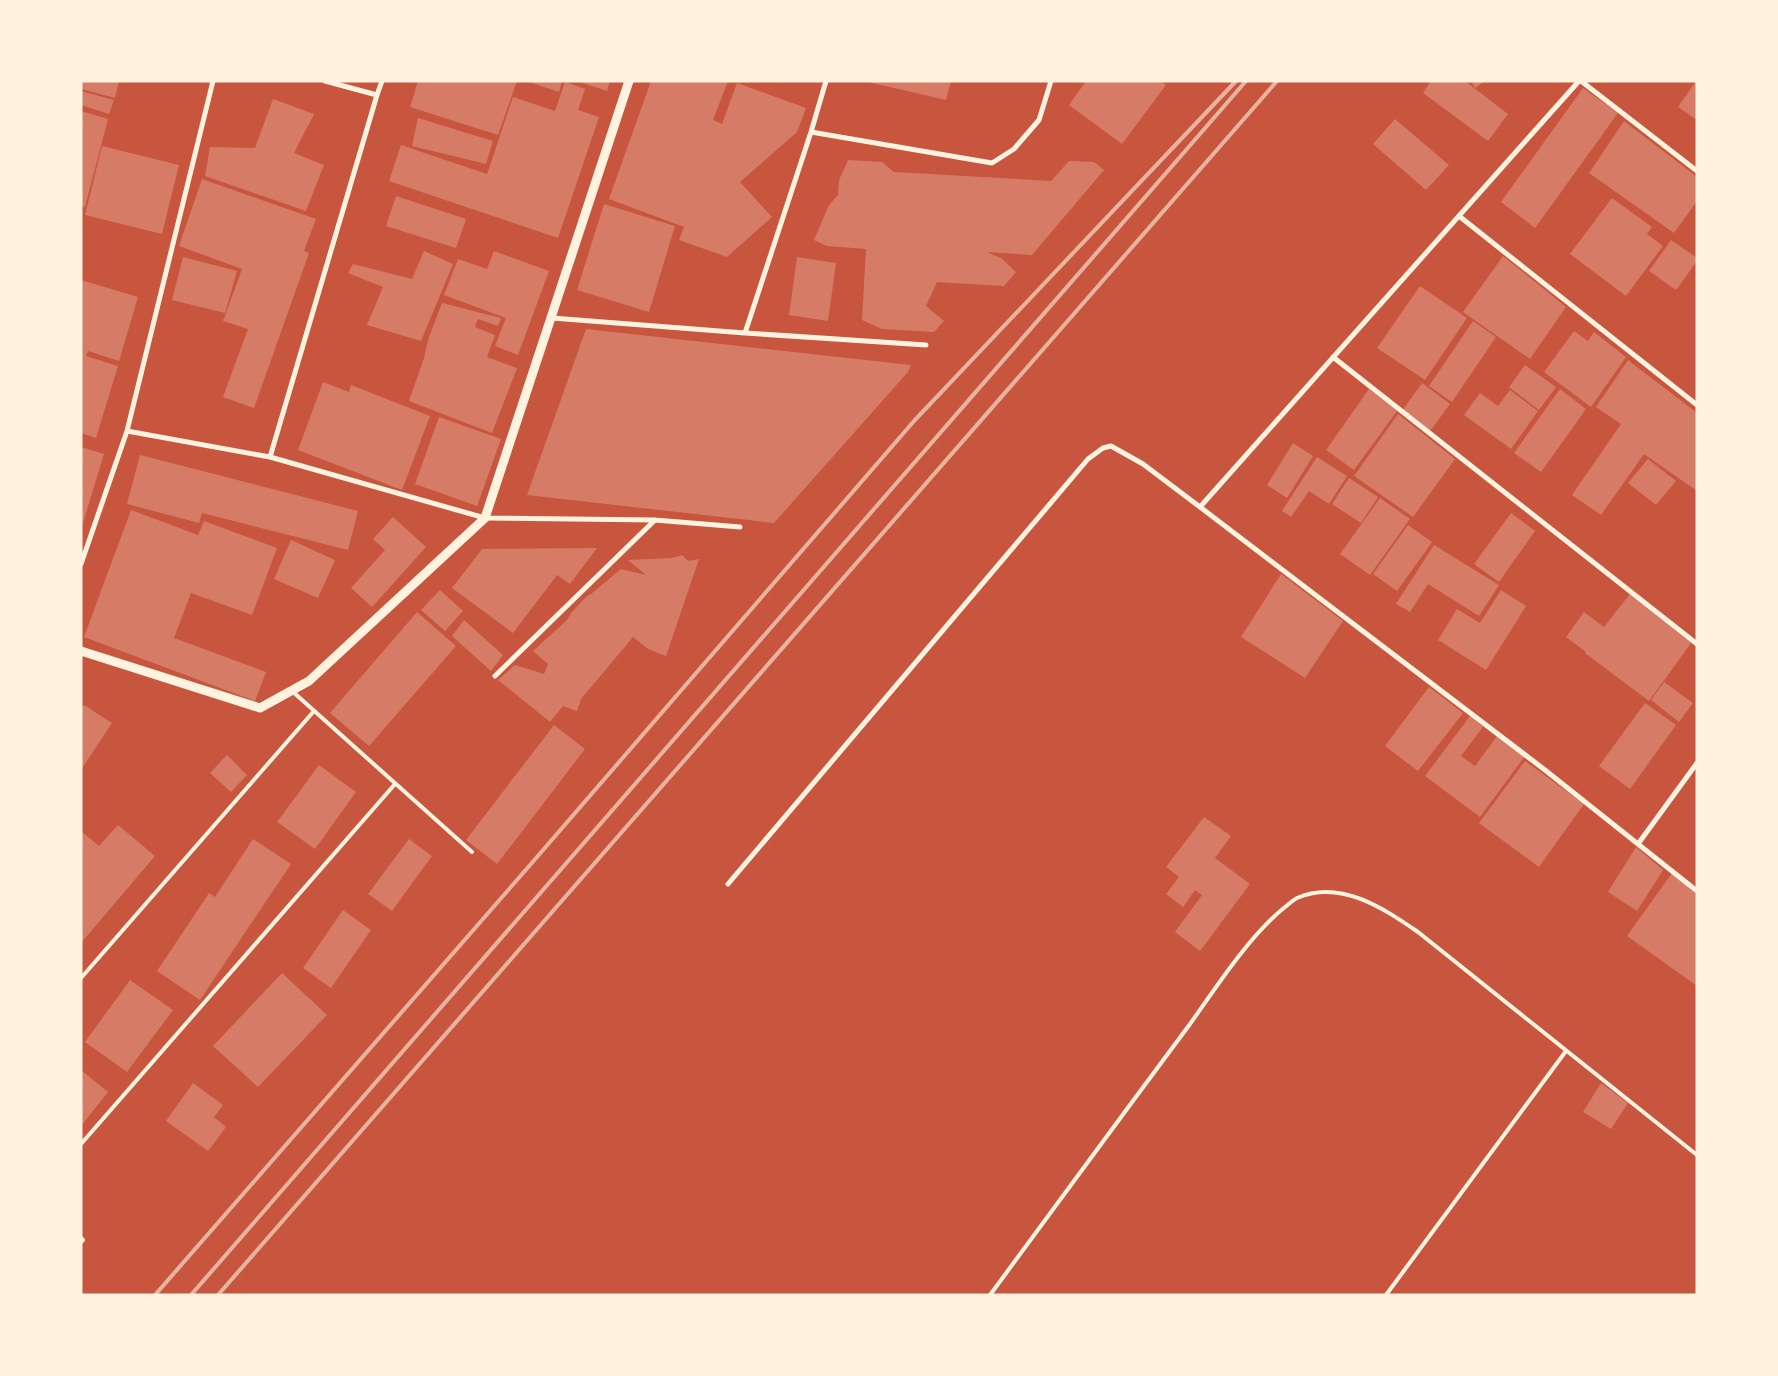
<svg xmlns="http://www.w3.org/2000/svg" width="1778" height="1376" viewBox="0 0 1778 1376" font-family="'IBM Plex Sans',sans-serif">
<style>
.building{fill:#d67c66}
.lines{fill:none;stroke-linecap:round;stroke-linejoin:round}
.service{stroke:#fff3e0;stroke-width:4}
.minor{stroke:#fff3e0;stroke-width:5}
.tertiary{stroke:#fff3e0;stroke-width:9}
.rail{stroke:#e9b49f;stroke-width:4}
</style>
<rect width="100%" height="100%" fill="#c8553d"/>
<path class="building" d="M81,81H119L115,98L81,89Z
M418,81H517L498,135L410,107Z
M526,81H562L559,92Z
M577,81H610L607,91Z
M651,81H728L713,120L722,124L737,83L806,108L797,132L740,182L772,217L727,257L679,240L684,227L609,199Z
M864,81H951L946,100Z
M1086,81H1160L1166,85L1122,144L1069,105Z
M1431,81H1465L1508,114L1488,141L1423,93Z
M1471,81H1485L1475,88Z
M1696,81H1697V120L1678,107Z
M565,82L585,89L578,110L599,117L558,238L389,181L401,145L487,174L513,97L555,111Z
M1583,88L1618,113L1535,228L1501,202Z
M81,91L114,100L109,114L81,105Z
M273,99L314,114L294,153L324,165L306,211L205,176L210,147L255,148Z
M81,111L108,119L85,207L81,206Z
M418,118L493,141L486,164L412,146Z
M1395,119L1449,165L1426,190L1373,144Z
M1624,121L1697,177V201L1674,233L1589,173Z
M102,146L179,165L162,234L85,215Z
M848,160L882,162L894,172L1051,181L1069,161L1094,162L1104,170L1032,255L987,252L1001,258L1016,272L1004,286L937,282L926,306L944,321L934,332L882,329L862,320L866,249L827,246L814,240L829,205L838,195L839,180Z
M202,179L316,219L304,251L309,253L254,408L223,397L248,329L223,321L242,269L179,246Z
M396,196L466,219L456,248L386,226Z
M1612,198L1652,227L1647,234L1663,246L1626,296L1570,254Z
M604,204L675,226L649,312L577,290Z
M1671,240L1697,258V261L1676,290L1649,271Z
M424,251L453,264L421,341L367,325L383,287L348,273L353,264L412,279Z
M494,251L549,271L518,355L495,346L506,318L444,295L458,259L487,269Z
M1503,256L1566,307L1530,359L1463,312Z
M183,257L237,271L225,313L172,300Z
M797,257L836,263L828,321L789,315Z
M81,280L138,297L119,361L88,351L86,356L118,366L96,438L81,433Z
M1420,286L1467,318L1425,380L1377,348Z
M442,303L501,318L498,326L478,319L475,327L495,335L487,357L517,368L492,433L409,401L424,358L428,340Z
M1473,321L1496,337L1452,402L1429,386Z
M586,329L911,365L908,372L774,523L527,495Z
M1574,331L1588,341L1594,332L1626,357L1591,407L1544,372Z
M1628,360L1697,413V491L1644,454L1601,515L1572,495L1621,424L1596,407Z
M1525,365L1556,387L1539,410L1509,387Z
M323,382L349,392L351,385L430,416L402,490L298,450Z
M1422,383L1450,404L1430,431L1402,411Z
M1369,389L1397,411L1354,470L1326,450Z
M1560,389L1586,409L1541,472L1514,453Z
M1510,390L1538,411L1511,449L1464,415L1480,393L1498,406Z
M1398,414L1455,459L1413,517L1354,476Z
M439,417L501,439L477,506L415,484Z
M1293,443L1313,456L1287,498L1267,485Z
M81,447L104,454L82,526H81Z
M140,455L358,511L348,550L202,513L199,523L127,504Z
M1317,457L1347,476L1329,504L1309,491L1291,517L1282,511Z
M1648,459L1676,481L1656,505L1628,483Z
M1349,478L1378,497L1361,523L1332,504Z
M1380,498L1410,519L1370,575L1340,554Z
M131,510L198,535L204,521L277,548L252,615L191,593L174,638L266,672L255,701L84,637Z
M1511,513L1535,531L1499,582L1474,564Z
M393,517L426,547L372,607L351,588L385,550L373,539Z
M1408,525L1432,542L1397,591L1373,574Z
M291,540L335,560L318,598L274,579Z
M1434,545L1499,585L1479,616L1428,584L1410,612L1396,604Z
M597,548L570,584L557,575L513,633L452,588L482,549Z
M682,555L688,561L699,559L666,656L648,649L633,637L581,699L577,711L563,706L550,722L498,680L515,665L544,674L548,664L533,651L567,620L571,613L587,596L591,594L621,569L646,575L628,560L672,558Z
M1281,574L1343,621L1305,678L1241,637Z
M440,590L463,611L445,631L421,610Z
M1501,590L1526,606L1486,670L1438,640L1457,609L1480,623Z
M1630,594L1691,643L1649,701L1585,653L1586,652L1566,637L1584,612L1604,627Z
M417,612L456,646L369,746L330,713Z
M464,620L503,655L491,671L452,636Z
M1664,682L1693,703L1679,722L1651,700Z
M1429,687L1463,713L1418,771L1385,746Z
M1645,703L1676,725L1630,789L1599,766Z
M84,705L112,723L81,770V709Z
M1470,716L1483,727L1461,756L1475,766L1497,736L1525,756L1480,817L1425,776Z
M554,725L585,749L497,864L466,840Z
M227,755L247,775L231,792L210,773Z
M1525,761L1584,804L1539,867L1479,823Z
M319,765L356,792L315,849L277,822Z
M1204,817L1231,836L1215,858L1250,884L1200,951L1175,932L1202,895L1195,890L1183,907L1166,894L1179,877L1166,867Z
M118,825L155,856L81,943V831L99,846Z
M253,839L291,864L200,1000L157,971L209,893L215,897Z
M409,839L432,856L392,911L368,894Z
M1636,847L1663,870L1637,911L1608,892Z
M1672,873L1697,895V986L1627,936Z
M343,910L371,930L331,988L303,968Z
M282,973L327,1015L258,1087L213,1046Z
M130,980L173,1010L127,1072L85,1042Z
M81,1070L108,1092L81,1126Z
M193,1083L223,1105L214,1117L226,1127L208,1151L166,1121Z
M1601,1083L1628,1103L1611,1129L1583,1112Z"/>
<g class="lines">
<path class="service" d="M292,691L472,852
M81,978L314,711
M81,1144L395,784
M81,1238L83,1240L81,1242
M990,1295C1057,1204 1123,1114 1190,1024C1217,986 1249,936 1285,907C1289,904 1293,900 1297,898C1340,879 1383,908 1418,932L1697,1155
M1386,1295L1566,1051"/>
<path class="minor" d="M325,81L377,95L270,457L485,518L655,520L740,527
M1581,81L1697,171
M377,95L382,81
M811,132L992,163L1014,149L1039,120L1051,81
M1459,216L1697,405
M552,318L745,333L811,132L826,81
M745,333L926,345
M1333,357L1697,644
M127,431L270,457
M1200,507L1579,81
M81,564L127,431L213,81
M495,676L655,520
M1638,844L1697,763
M728,884L1088,459L1103,448L1111,446L1143,464L1200,507L1545,770L1697,891"/>
<path class="tertiary" d="M81,651L260,708L309,681L485,518L629,81"/>
<path class="rail" d="M155,1295L537,857L914,421L1236,81
M191,1295L1246,81
M218,1295L1277,81"/>
</g>
<rect width="1778" height="1376" fill="none" stroke="#fff3e0" stroke-width="165"/>
</svg>
